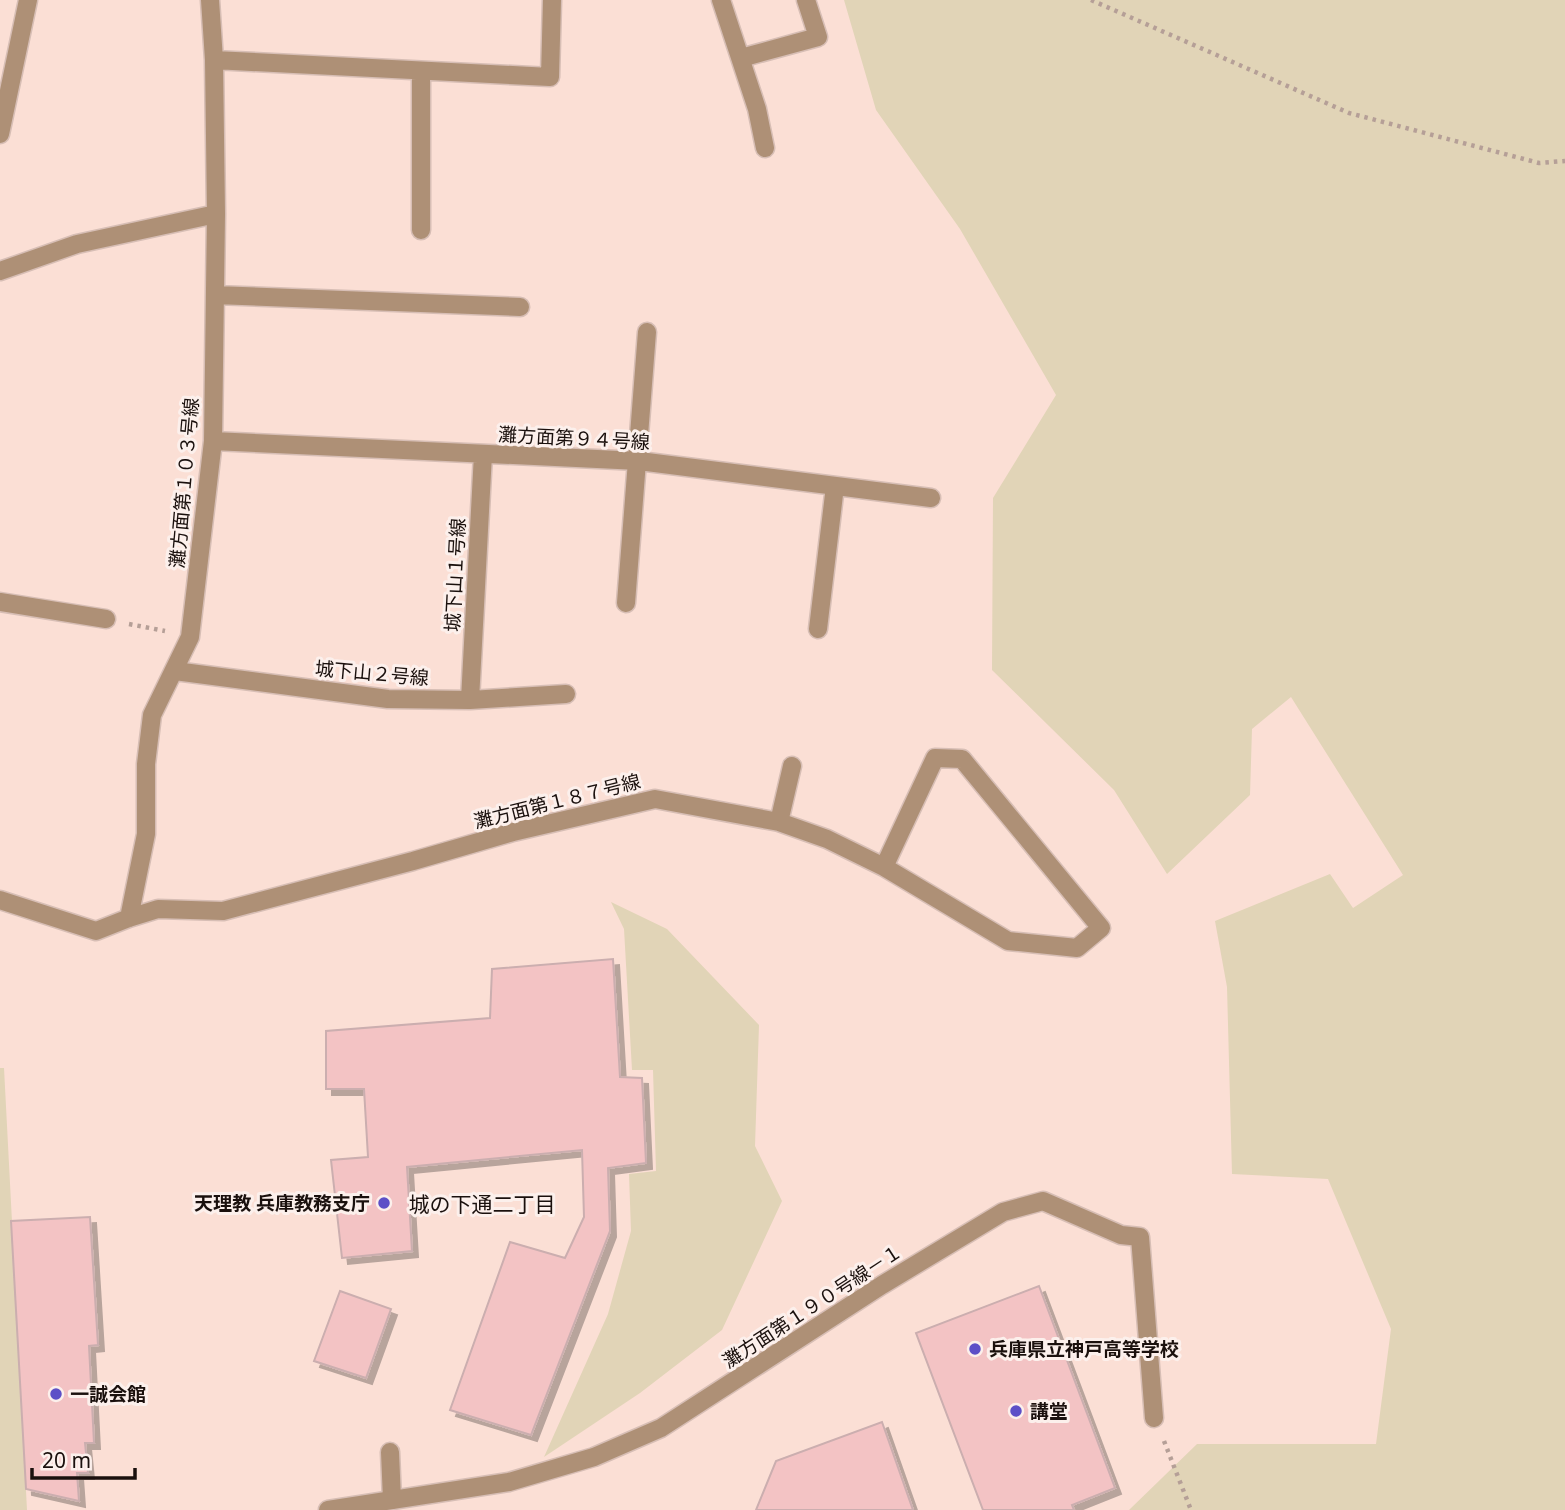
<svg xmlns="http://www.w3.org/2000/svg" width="1565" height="1510" viewBox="0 0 1565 1510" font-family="'Noto Sans','Noto Sans JP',sans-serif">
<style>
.green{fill:#e1d4b7}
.building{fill:#f3c3c4;stroke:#cbaeaf;stroke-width:2;filter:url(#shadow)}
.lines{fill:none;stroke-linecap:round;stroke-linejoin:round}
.service-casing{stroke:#d7beb5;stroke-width:21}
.minor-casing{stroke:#d7beb5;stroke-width:21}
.path{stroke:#b59f97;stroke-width:4.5;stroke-dasharray:3.5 5;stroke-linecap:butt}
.service{stroke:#ae9076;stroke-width:18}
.minor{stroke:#ae9076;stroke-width:18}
.poi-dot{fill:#5d4fc7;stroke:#fcf0ec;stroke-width:2.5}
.labels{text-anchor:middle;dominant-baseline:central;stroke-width:6;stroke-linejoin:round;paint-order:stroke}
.street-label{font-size:19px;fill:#1a100d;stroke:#fcf0ec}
.poi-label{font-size:19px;font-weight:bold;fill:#1a100d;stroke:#fcf0ec;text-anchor:start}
.neighbourhood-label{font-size:21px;fill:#1a100d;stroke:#fcf0ec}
</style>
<defs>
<filter id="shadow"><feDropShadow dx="6" dy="6" stdDeviation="0" flood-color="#0004"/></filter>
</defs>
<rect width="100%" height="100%" fill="#fbdfd5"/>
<path class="green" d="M844,0H1565V1510H1129L1197,1444H1376L1391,1329L1328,1179L1232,1174L1227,987L1215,921L1330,874L1353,908L1403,875L1291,697L1252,729L1250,795L1167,874L1114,790L992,670L993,498L1056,395L960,229L876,110Z
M611,902L667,929L759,1025L755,1146L782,1201L722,1330L640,1393L544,1457L608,1314L631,1231L629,1174L656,1171L653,1070H632L624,929Z
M0,1068H4L27,1510H0Z"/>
<path class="building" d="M613,959L620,1077L642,1078L646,1163L608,1168L610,1231L531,1435L450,1410L510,1242L565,1258L584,1217L582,1150L407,1167L412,1251L342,1258L331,1160L368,1157L364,1089H326V1031L490,1018L492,969Z
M90,1217L98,1345L89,1346L94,1443H85L88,1473H77L79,1501L26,1489L11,1221Z
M1039,1286L1115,1488L1072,1505L1074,1510H983L916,1333Z
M340,1291L391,1309L366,1378L314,1361Z
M882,1422L913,1510H756L776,1461Z"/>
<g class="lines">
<g class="service-casing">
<path id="service" d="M390,1452L392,1500"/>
</g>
<g class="minor-casing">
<path id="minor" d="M721,0L757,109L765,148
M741,58L818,37L806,0
M214,60L550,77L552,0
M421,71V230
M0,134L28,0
M0,271L77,244L216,214
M215,295L520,307
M213,441L639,461L931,498
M0,602L106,619
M626,603L647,332
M818,629L835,486
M175,671L388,699L470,700L566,694
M470,700L483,454
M779,822L792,766
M0,900L96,931L129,918L158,909L223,911L413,861L513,832L655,799L779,822L827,839L884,867L1008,941L1077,948L1101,928L962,759L935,758L884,867
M129,918L146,834V764L152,715L190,637L213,441L216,214L214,60L210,0
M328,1510L509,1482L594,1457L661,1428L882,1285L1003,1212L1043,1201L1121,1235L1140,1237L1154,1418"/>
</g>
<path class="path" d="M1091,0L1349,113L1539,163L1565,161
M129,624L165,631
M1164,1441L1191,1510"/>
<use href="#service" class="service"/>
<use href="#minor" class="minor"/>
</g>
<g class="poi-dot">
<circle cx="384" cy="1203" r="7"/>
<circle cx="975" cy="1349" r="7"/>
<circle cx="56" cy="1394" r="7"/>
<circle cx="1016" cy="1411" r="7"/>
</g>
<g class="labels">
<g class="street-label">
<text transform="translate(574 438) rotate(3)">灘方面第９４号線</text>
<text transform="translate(184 483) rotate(-85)">灘方面第１０３号線</text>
<text transform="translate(455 575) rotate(-87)">城下山１号線</text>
<text transform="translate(372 673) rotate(5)">城下山２号線</text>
<text transform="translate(557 801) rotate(-14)">灘方面第１８７号線</text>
<text transform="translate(812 1306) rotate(-33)">灘方面第１９０号線－１</text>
</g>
<g class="poi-label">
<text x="370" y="1203" text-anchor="end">天理教 兵庫教務支庁</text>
<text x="989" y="1349">兵庫県立神戸高等学校</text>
<text x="70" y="1394">一誠会館</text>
<text x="1030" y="1411">講堂</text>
</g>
<g class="neighbourhood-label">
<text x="482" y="1204">城の下通二丁目</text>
</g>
</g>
<path d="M32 1468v10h103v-10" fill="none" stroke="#1a100d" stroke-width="3.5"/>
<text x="42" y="1468" font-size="21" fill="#1a100d" stroke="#fcf0ec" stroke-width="5" paint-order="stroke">20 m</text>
</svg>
